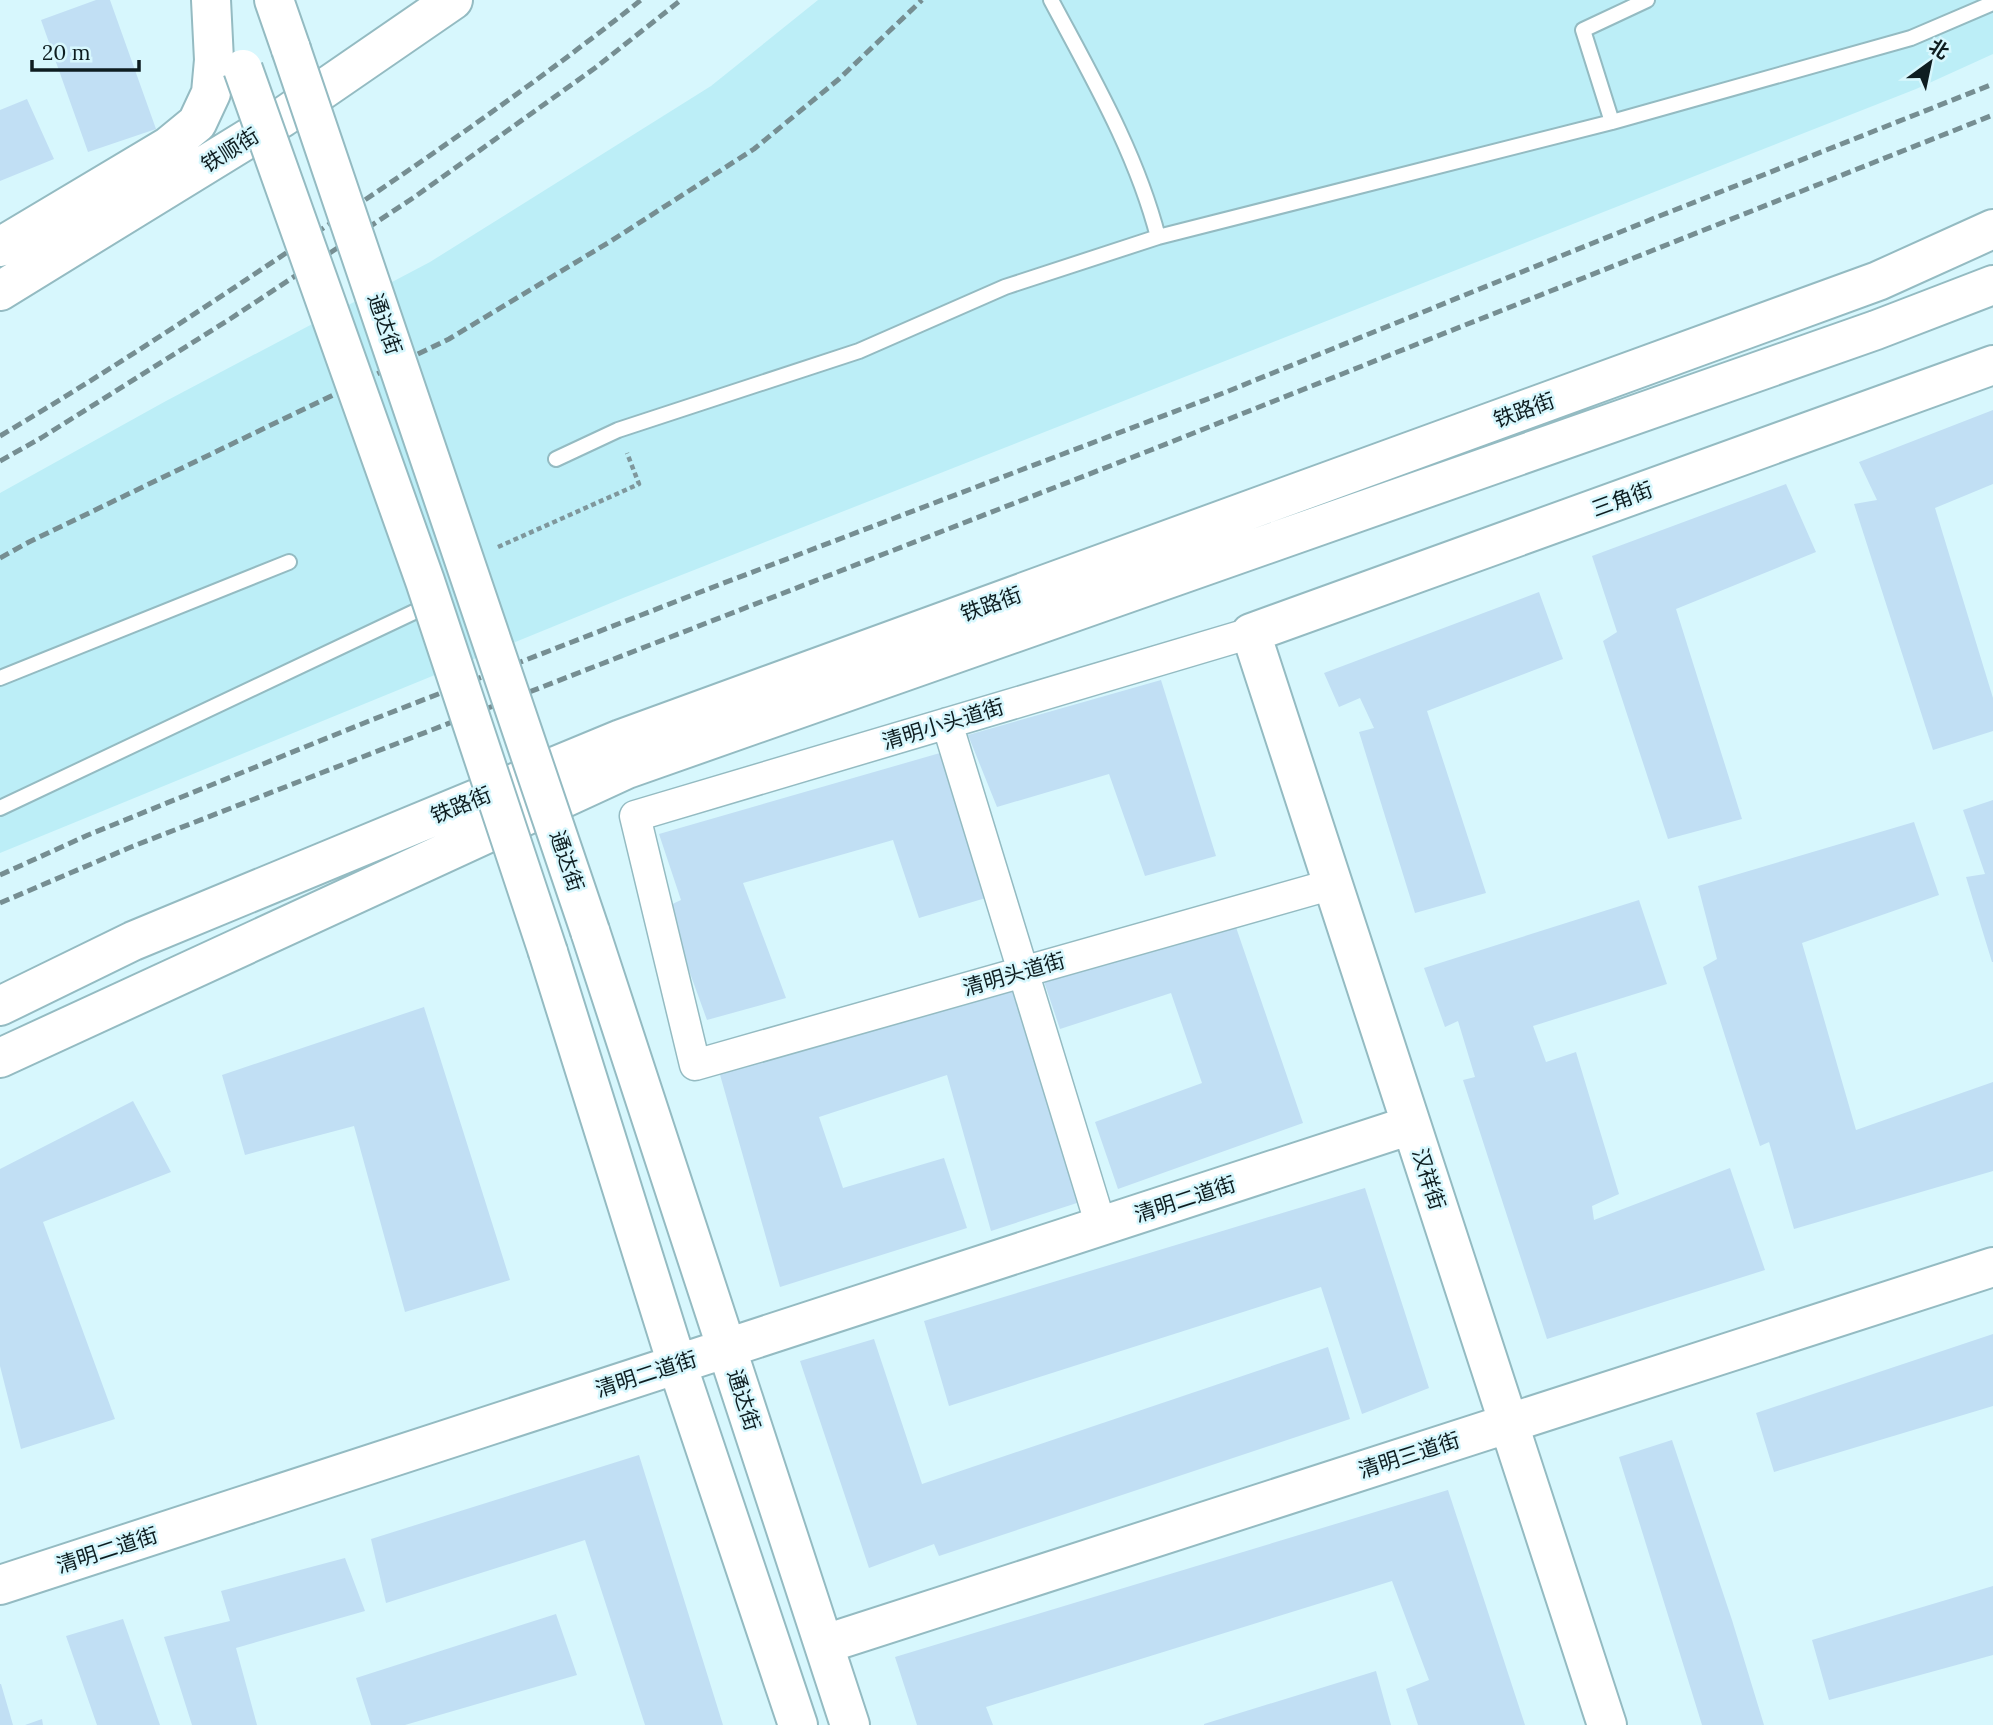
<svg xmlns="http://www.w3.org/2000/svg" width="1993" height="1725" viewBox="0 0 1993 1725" font-family="Lora,'Noto Sans SC',serif">
<style>
.built{fill:#bceef7}
.building{fill:#c1dff4}
.lines{fill:none;stroke-linecap:round;stroke-linejoin:round}
.lane-casing{stroke:#94bbc2;stroke-width:18}
.street-casing{stroke:#94bbc2;stroke-width:33}
.secondary-casing{stroke:#94bbc2;stroke-width:42}
.path{stroke:#7f979c;stroke-width:4.5;stroke-dasharray:5 3.5;stroke-linecap:butt}
.lane{stroke:#fff;stroke-width:14}
.street{stroke:#fff;stroke-width:30}
.secondary{stroke:#fff;stroke-width:38}
.rail{stroke:#768e92;stroke-width:5;stroke-dasharray:10 5;stroke-linecap:butt}
.secondary-bridge-casing{stroke:#94bbc2;stroke-width:42;stroke-linecap:butt}
.secondary-bridge{stroke:#fff;stroke-width:38}
.labels{text-anchor:middle;dominant-baseline:central;stroke-width:5;stroke-linejoin:round;paint-order:stroke}
.street-label{font-size:21px;fill:#0e1d20;stroke:#d7f7fd}
</style>
<rect width="100%" height="100%" fill="#d7f7fd"/>
<path class="built" d="M818,0H1993V54L1916,89L623,598L0,853V493L166,401L430,262L711,86Z"/>
<path class="building" d="M96,0H110L156,129L88,152L41,20Z
M27,99L54,159L0,181V110Z
M1993,410V484L1935,508L1993,698V731L1933,750L1854,504L1877,500L1859,462Z
M1786,484L1816,552L1676,609L1742,819L1668,839L1603,641L1617,632L1592,556Z
M1539,592L1563,659L1427,711L1486,893L1415,913L1359,732L1374,728L1360,698L1339,707L1324,673Z
M1161,680L1216,856L1145,876L1109,774L997,807L968,735Z
M940,753L989,897L919,918L893,840L743,883L786,998L707,1020L666,907L681,900L659,834Z
M1993,800V962H1992L1966,877L1985,874L1963,810Z
M1914,822L1939,895L1802,943L1856,1130L1993,1082V1171L1794,1229L1769,1142L1760,1146L1703,967L1717,959L1698,886Z
M1226,898L1303,1123L1118,1189L1095,1122L1202,1083L1171,993L1060,1029L1035,955Z
M1639,900L1667,984L1533,1026L1546,1062L1576,1052L1619,1194L1592,1206L1594,1220L1730,1168L1765,1270L1547,1339L1463,1080L1475,1077L1458,1021L1445,1027L1424,968Z
M1011,968L1080,1202L991,1231L947,1075L819,1117L843,1188L944,1158L967,1228L780,1287L715,1057Z
M424,1007L510,1280L405,1312L354,1126L245,1155L222,1075Z
M133,1101L171,1172L43,1222L115,1419L21,1449L0,1366V1169Z
M1365,1188L1429,1388L1362,1414L1321,1287L949,1406L924,1321Z
M1993,1334V1406L1774,1472L1756,1413Z
M874,1339L922,1484L1328,1347L1350,1419L939,1556L934,1544L869,1568L800,1361Z
M1672,1440L1732,1620L1764,1725H1702L1619,1457Z
M639,1455L723,1725H645L585,1540L386,1603L371,1539Z
M1448,1490L1525,1725H1418L1406,1689L1429,1680L1392,1581L986,1707L993,1725H917L895,1657Z
M345,1558L365,1611L236,1648L257,1725H192L164,1637L230,1621L221,1591Z
M1993,1586V1655L1829,1700L1812,1640Z
M556,1614L577,1675L405,1725H371L356,1678Z
M123,1619L160,1725H97L66,1636Z
M1376,1671L1391,1725H1204V1724Z
M0,1684H1L13,1725H0Z
M42,1719L43,1725H25Z"/>
<g class="lines">
<g class="lane-casing">
<path id="lane" d="M1051,0C1092,77 1136,152 1158,237
M1612,122L1583,30L1647,0
M556,459L618,430L859,351L1005,287L1158,237L1612,122L1911,38L1993,3
M0,678L289,562
M0,808L431,604"/>
</g>
<g class="street-casing">
<path id="street" d="M1251,633L635,816L695,1065L1333,884
M947,723L1101,1226"/>
</g>
<g class="secondary-casing">
<path id="secondary" d="M274,0L291,49
M0,247L169,146L197,123L211,93L214,60L211,0
M0,291L283,117L453,0
M590,931L850,1725
M548,952L677,1364L798,1725
M0,1006L133,941L621,739L1878,281L1993,229
M0,1058L627,769L1876,330L1993,285
M0,1585L1411,1125
M825,1644L1993,1267
M1607,1725L1251,633L1993,365"/>
</g>
<path class="path" d="M498,547L639,484L627,453"/>
<use href="#lane" class="lane"/>
<use href="#street" class="street"/>
<use href="#secondary" class="secondary"/>
<path class="rail" d="M0,436C103,375 204,308 304,241C419,164 533,86 641,0
M0,461L41,438L230,319L413,198L595,68L681,0
M0,558L29,542L449,339L611,241L754,149L839,79L922,0
M0,875L88,835L369,721L708,589L1226,392L1662,215L1993,84
M0,903L131,847L1151,450L1993,115"/>
<g class="secondary-bridge-casing">
<path id="secondary-bridge" d="M291,49L590,931
M243,69L425,581L548,952"/>
</g>
<use href="#secondary-bridge" class="secondary-bridge"/>
</g>
<g class="labels">
<g class="street-label">
<text transform="translate(230 150) rotate(-32)">铁顺街</text>
<text transform="translate(385 324) rotate(71)">通达街</text>
<text transform="translate(1524 410) rotate(-20)">铁路街</text>
<text transform="translate(1622 499) rotate(-20)">三角街</text>
<text transform="translate(991 604) rotate(-20)">铁路街</text>
<text transform="translate(943 724) rotate(-17)">清明小头道街</text>
<text transform="translate(461 805) rotate(-22)">铁路街</text>
<text transform="translate(567 861) rotate(71)">通达街</text>
<text transform="translate(1014 974) rotate(-16)">清明头道街</text>
<text transform="translate(1429 1179) rotate(72)">汉祥街</text>
<text transform="translate(1185 1199) rotate(-18)">清明二道街</text>
<text transform="translate(646 1374) rotate(-18)">清明二道街</text>
<text transform="translate(744 1400) rotate(72)">通达街</text>
<text transform="translate(1409 1455) rotate(-18)">清明三道街</text>
<text transform="translate(107 1550) rotate(-18)">清明二道街</text>
</g>
</g>
<g transform="translate(1930 63) rotate(33)" stroke="#d7f7fd" stroke-width="5" paint-order="stroke">
<path d="M0-5L12 26L0 18L-12 26Z" fill="#0e1d20"/>
<text y="-10" font-size="19" font-weight="bold" text-anchor="middle" fill="#0e1d20">北</text>
</g>
<path d="M32 60v10h107v-10" fill="none" stroke="#0e1d20" stroke-width="3.5"/>
<text x="42" y="60" font-size="21" fill="#0e1d20" stroke="#d7f7fd" stroke-width="5" paint-order="stroke">20 m</text>
</svg>
